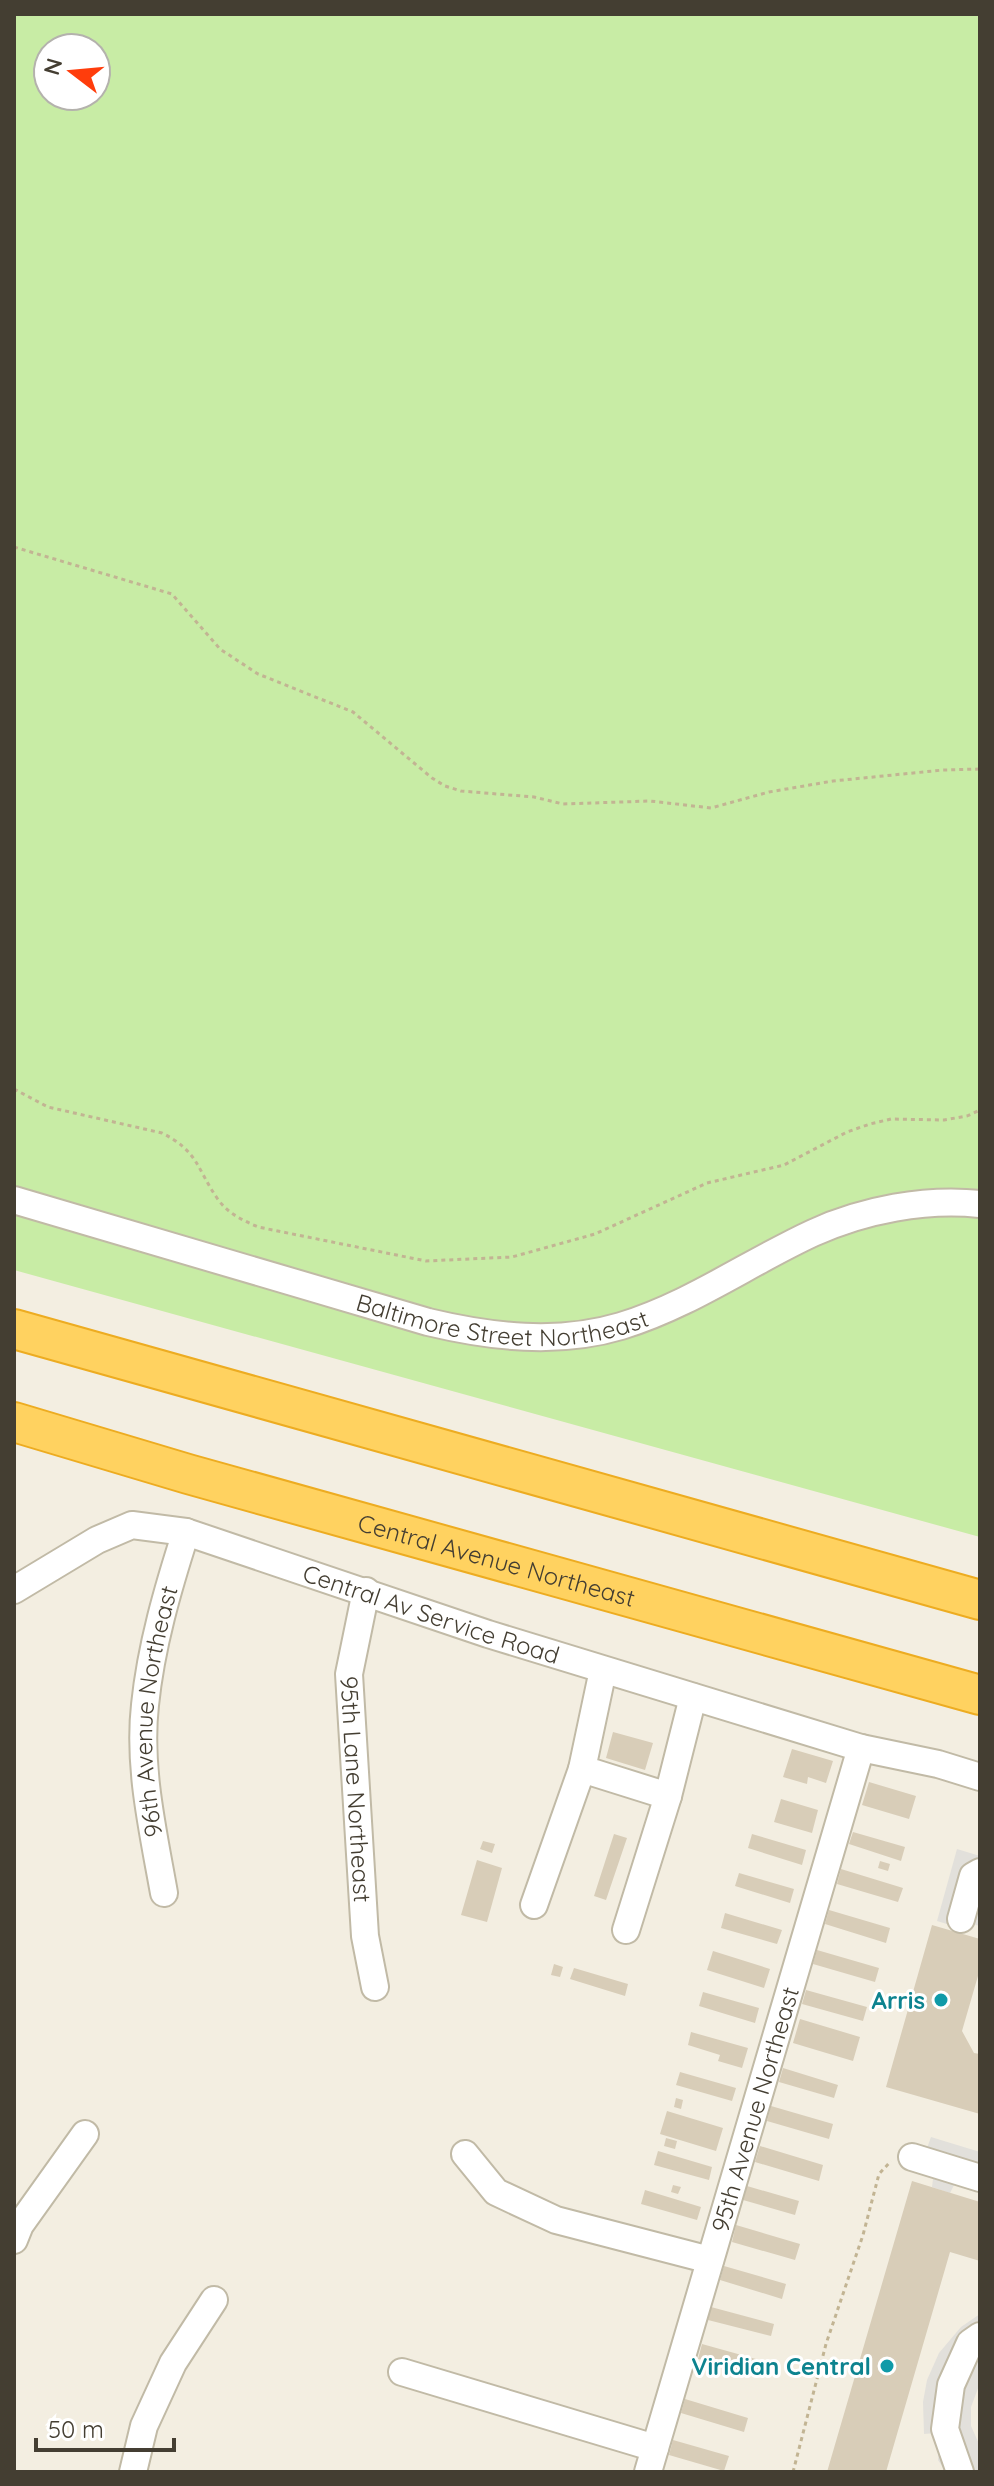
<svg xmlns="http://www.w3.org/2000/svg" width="994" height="2486" viewBox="0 0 994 2486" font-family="Quicksand,sans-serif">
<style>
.green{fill:#c8eca5;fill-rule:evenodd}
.parking{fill:#e2e0db}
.building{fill:#d8cdb8}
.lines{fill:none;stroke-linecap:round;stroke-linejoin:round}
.minor-casing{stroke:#c1baa6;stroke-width:30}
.highway-casing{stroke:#edac21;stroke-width:42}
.path{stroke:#c2b493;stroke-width:3;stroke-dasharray:4 4;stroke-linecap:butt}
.minor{stroke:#fff;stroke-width:26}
.highway{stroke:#ffd260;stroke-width:38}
.culture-dot{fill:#0f9aa8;stroke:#fff;stroke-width:3}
.labels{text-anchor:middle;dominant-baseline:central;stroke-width:6;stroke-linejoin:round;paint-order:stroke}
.street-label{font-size:24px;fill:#443e32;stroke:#fff}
.culture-label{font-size:24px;font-weight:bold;fill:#0d838f;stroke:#fff;text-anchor:end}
</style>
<rect width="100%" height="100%" fill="#f3eee1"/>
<path class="green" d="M14,14H980V1537L14,1270ZM48,48H96V96H48Z"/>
<path class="parking" d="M957,1849L980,1856V1926L972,1924L970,1931L937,1921Z
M931,2137L980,2152V2188L955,2183L950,2193L932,2187L933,2179L926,2151Z
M980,2314V2383L971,2407V2426L980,2446V2472H946L938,2460L940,2437L936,2433L924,2434L923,2402L927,2380L939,2353L961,2327Z"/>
<path class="building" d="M613,1732L653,1743L645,1770L606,1758Z
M792,1749L833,1761L826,1783L808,1777L807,1784L783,1777Z
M869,1782L916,1796L909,1819L862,1805Z
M781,1799L818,1810L812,1833L774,1822Z
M853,1832L905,1847L901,1861L849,1844Z
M614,1834L627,1838L606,1900L594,1896Z
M752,1834L806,1850L802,1865L748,1848Z
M483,1841L495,1844L492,1853L480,1849Z
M477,1860L502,1868L487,1922L461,1915Z
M880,1861L890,1864L888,1871L878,1868Z
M841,1869L903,1888L898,1902L837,1884Z
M739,1873L794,1889L790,1903L735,1886Z
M829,1910L890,1928L886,1943L825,1924Z
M725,1913L782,1930L777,1944L721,1928Z
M932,1925L980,1939V1969L962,2031L974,2053L980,2054V2114L886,2087Z
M817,1950L879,1968L875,1982L813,1964Z
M713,1951L770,1969L764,1988L707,1970Z
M554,1964L563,1967L560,1977L551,1975Z
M574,1968L628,1984L625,1996L570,1979Z
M806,1990L867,2007L863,2021L802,2004Z
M703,1992L759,2008L755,2023L699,2006Z
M800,2019L860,2037L853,2061L793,2043Z
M691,2032L748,2048L742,2068L718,2061L720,2055L688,2045Z
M783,2068L838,2085L834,2098L779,2082Z
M680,2072L736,2088L732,2101L676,2085Z
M676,2098L683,2100L681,2109L674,2107Z
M771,2106L833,2124L829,2139L767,2121Z
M667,2111L723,2128L716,2151L660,2134Z
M666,2138L677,2141L675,2149L664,2146Z
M760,2146L823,2165L819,2181L755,2162Z
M658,2151L712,2167L709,2180L654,2165Z
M912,2181L980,2202V2261L950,2252L886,2472H827Z
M673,2185L681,2187L678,2194L671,2192Z
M747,2186L799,2201L795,2215L743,2200Z
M645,2190L701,2207L697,2220L641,2204Z
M736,2225L800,2244L795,2260L732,2242Z
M724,2266L786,2284L782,2299L720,2280Z
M711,2307L774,2324L771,2336L708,2320Z
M702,2344L763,2361L759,2376L698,2359Z
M685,2399L748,2418L744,2432L681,2413Z
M673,2440L729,2456L724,2471L669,2455Z"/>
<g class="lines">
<g class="minor-casing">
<g id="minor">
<path id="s1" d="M14,1200L428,1322C491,1337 558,1345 621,1326C690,1305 748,1263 813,1233C863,1210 926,1198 980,1204"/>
<path id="s2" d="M14,1590L97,1540L132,1525L186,1532L488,1634L861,1748L938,1764L980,1777"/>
<path id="s3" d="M366,1591L349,1674L365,1936L375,1987"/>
<path d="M603,1670L582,1769L668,1796L693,1697"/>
<path id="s4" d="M164,1893C153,1831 138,1767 145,1705C151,1646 168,1588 186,1532"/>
<path d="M534,1905L582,1769"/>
<path d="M961,1919L973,1876L980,1872"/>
<path d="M626,1930L668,1796"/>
<path d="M465,2154L496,2192L556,2220L710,2260"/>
<path d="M912,2157L980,2178"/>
<path d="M14,2240L20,2225L85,2134"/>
<path d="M402,2372L655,2448"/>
<path d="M133,2472L144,2426L173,2363L214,2300"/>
<path id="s5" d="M648,2472L861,1748"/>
<path d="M960,2472L945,2429L951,2385L970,2343L980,2336"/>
</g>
</g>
<g class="highway-casing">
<g id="highway">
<path d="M14,1329L980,1600"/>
<path id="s6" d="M14,1422L188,1474L980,1695"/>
</g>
</g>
<path class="path" d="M14,547L172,594L220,649L258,674L353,712L432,778L445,786L461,791L534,797L563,804L650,801L711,808L769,792L833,781L943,770L980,769
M14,1089L48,1107L162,1133C198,1151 197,1169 217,1198C227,1213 242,1220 258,1227L426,1261L512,1257L595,1234L707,1183L784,1165L847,1132L870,1124L891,1119L944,1120L967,1116L980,1110
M793,2472L826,2344L863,2235L879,2174L891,2161"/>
<use href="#minor" class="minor"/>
<use href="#highway" class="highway"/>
</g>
<g class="culture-dot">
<circle cx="941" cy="2000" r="8"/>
<circle cx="887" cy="2366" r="8"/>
</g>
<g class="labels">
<g class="street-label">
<text stroke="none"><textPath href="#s1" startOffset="506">Baltimore Street Northeast</textPath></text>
<text stroke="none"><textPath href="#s6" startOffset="502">Central Avenue Northeast</textPath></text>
<text stroke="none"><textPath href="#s2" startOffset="448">Central Av Service Road</textPath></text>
<text stroke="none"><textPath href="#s4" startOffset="184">96th Avenue Northeast</textPath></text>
<text stroke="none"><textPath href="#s3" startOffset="200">95th Lane Northeast</textPath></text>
<text stroke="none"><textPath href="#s5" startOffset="378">95th Avenue Northeast</textPath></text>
</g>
<g class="culture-label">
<text x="925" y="2000">Arris</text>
<text x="871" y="2366">Viridian Central</text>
</g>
</g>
<rect width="994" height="2486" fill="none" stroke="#443e32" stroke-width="32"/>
<g transform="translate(72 72) rotate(286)"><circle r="38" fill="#ffffff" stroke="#b4b2ad" stroke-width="2"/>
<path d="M0-6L14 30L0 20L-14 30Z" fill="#ff3d0c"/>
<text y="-12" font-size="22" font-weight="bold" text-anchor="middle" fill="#443e32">N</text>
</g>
<path d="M36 2438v12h138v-12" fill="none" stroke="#443e32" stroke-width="4"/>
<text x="48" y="2438" font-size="24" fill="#443e32" stroke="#ffffff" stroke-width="6" paint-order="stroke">50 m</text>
</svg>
